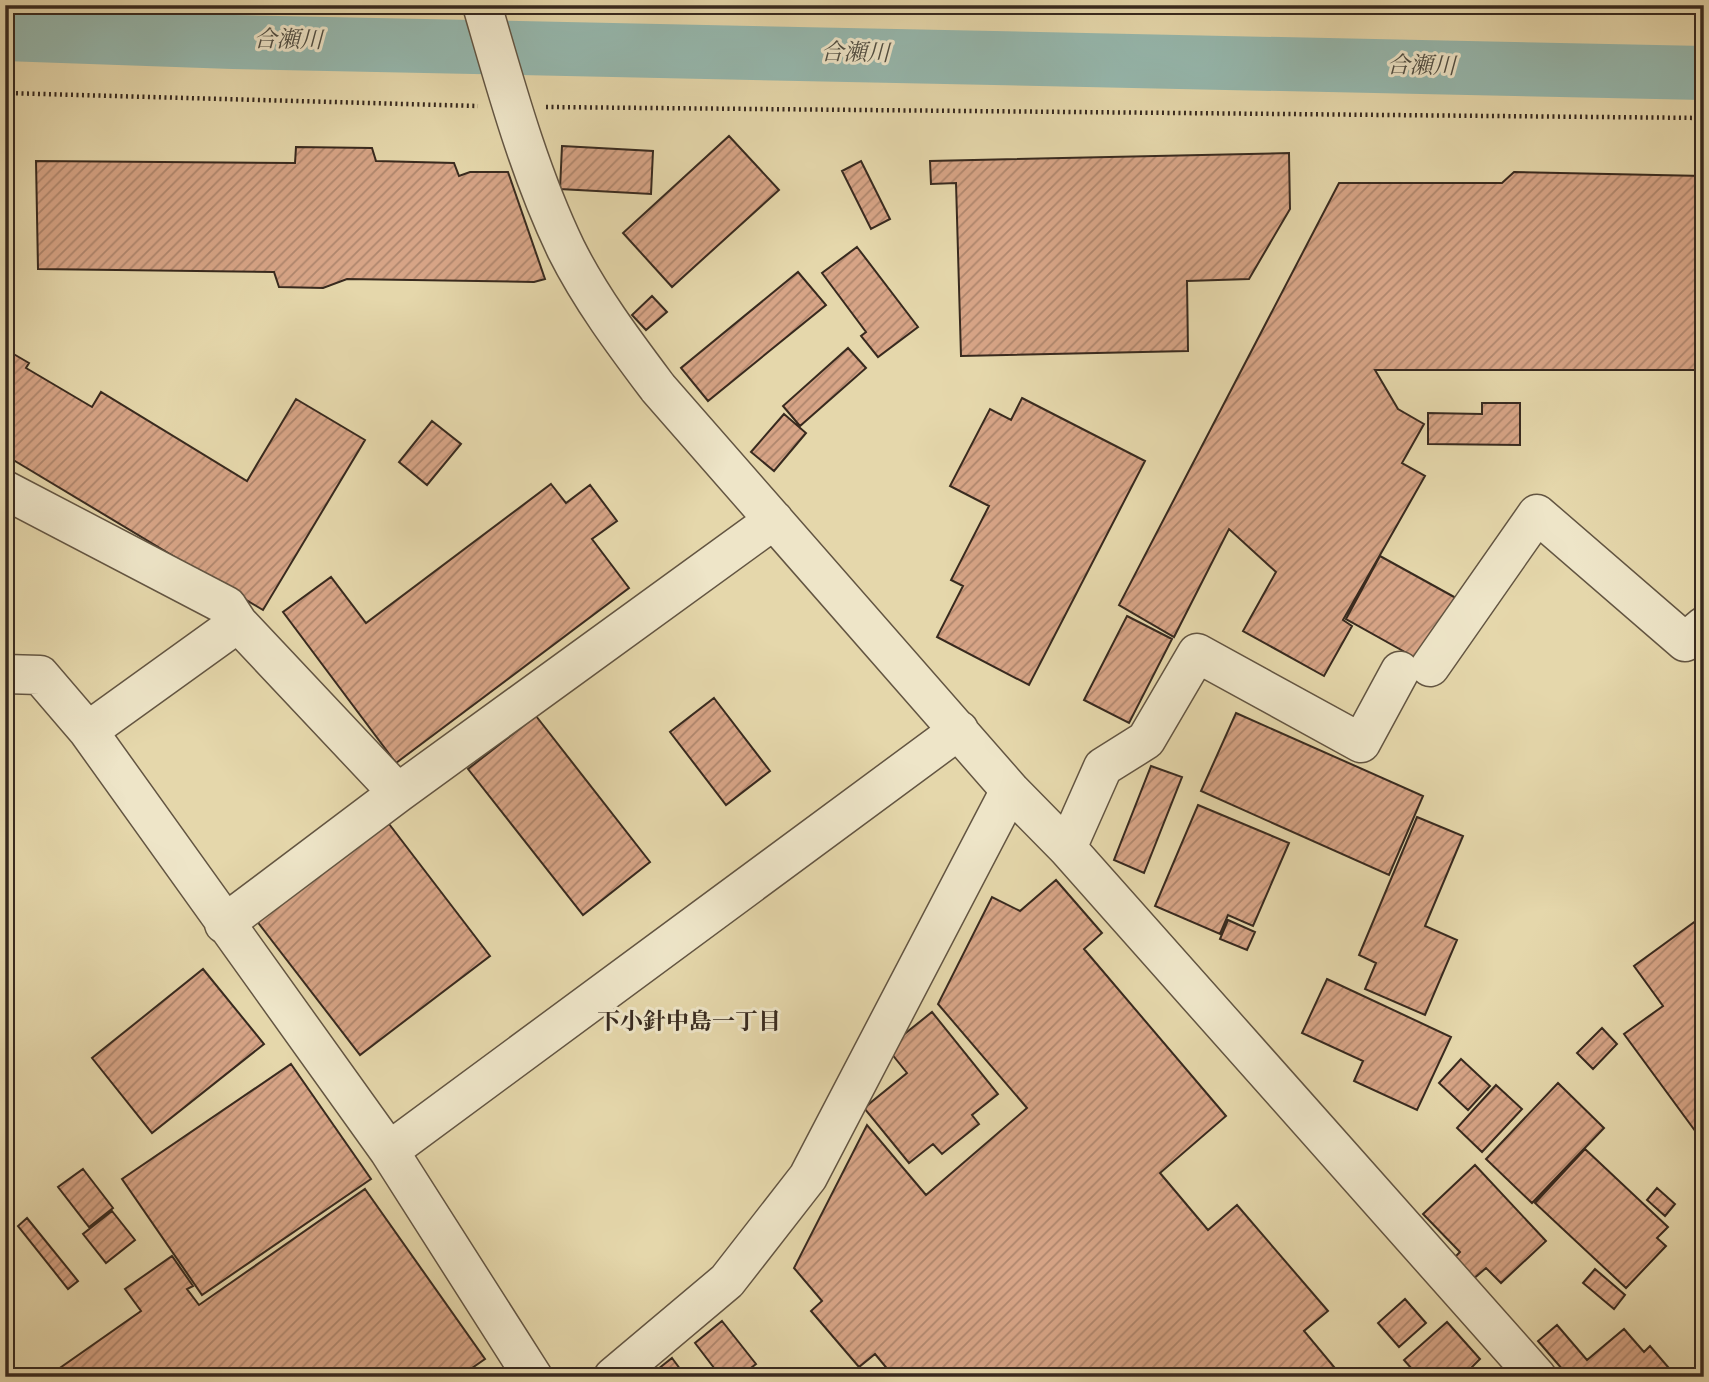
<svg xmlns="http://www.w3.org/2000/svg" width="1709" height="1382" viewBox="0 0 1709 1382" font-family="'Libre Bodoni','Noto Serif JP',serif">
<style>
.lines{fill:none;stroke-linecap:round;stroke-linejoin:round}
.river{stroke:#96b8ae;stroke-width:54}
.building{fill:url(#building-hatch);stroke:#382a1f;stroke-width:2}
.minor-casing{stroke:#635542;stroke-width:41}
.path{stroke:#382a1f;stroke-width:4.5;stroke-dasharray:2 3.5;stroke-linecap:butt}
.minor{stroke:#eee5c8;stroke-width:38}
.labels{text-anchor:middle;dominant-baseline:central;stroke-width:6;stroke-linejoin:round;paint-order:stroke}
.water-label{font-size:23px;font-style:italic;fill:#504e43;stroke:#eee5c8}
.neighbourhood-label{font-size:23px;font-weight:bold;fill:#382a1f;stroke:#eee5c8}
</style>
<defs>
<pattern id="building-hatch" width="6" height="6" patternUnits="userSpaceOnUse" patternTransform="scale(1.75)"><rect width="6" height="6" fill="#d7a486"/><path d="M-1 1l2-2M0 6l6-6M5 7l2-2" fill="none" stroke="#af866d"/></pattern>
</defs>
<rect width="100%" height="100%" fill="#e5d7ab"/>
<filter id="stains"><feTurbulence type="fractalNoise" baseFrequency=".00286" numOctaves="4"/><feColorMatrix values="0 0 0 0 .2 0 0 0 0 .09 0 0 0 0 .02 0 0 0 .5 -.17"/></filter>
<radialGradient id="worn" r=".72"><stop offset=".6" stop-color="#630" stop-opacity="0"/><stop offset="1" stop-color="#630" stop-opacity=".3"/></radialGradient>
<g class="lines">
<path class="river" d="M5,34L233,42L1704,73"/>
</g>
<path class="building" d="M729,136L779,190L672,287L623,233Z
M562,146L653,151L651,194L560,189Z
M296,147L372,148L376,161L454,163L459,176L470,172H508L545,279L534,282L347,279L323,288L279,287L274,272L38,269L36,161L295,163Z
M1289,153L1290,209L1249,279L1187,281L1188,351L961,356L956,183L931,184L930,161Z
M861,161L890,219L871,229L842,171Z
M1514,172L1704,176V370H1375L1398,409L1424,424L1402,463L1425,476L1343,620L1352,626L1324,676L1243,631L1276,572L1229,529L1174,637L1119,605L1339,183H1502Z
M857,247L918,327L878,357L861,336L866,332L822,273Z
M798,272L826,305L708,401L681,368Z
M652,296L667,312L646,330L632,315Z
M848,348L866,368L800,426L783,406Z
M5,349L29,363L26,368L92,407L101,392L247,481L296,399L365,440L263,610L5,455Z
M1022,398L1145,461L1029,685L937,637L963,586L951,580L989,506L950,486L990,409L1011,420Z
M1482,403H1520V445L1428,444V413L1482,414Z
M784,414L806,433L774,471L751,452Z
M432,421L461,444L427,485L399,462Z
M551,484L566,503L590,485L617,521L592,539L629,588L396,763L283,612L331,577L366,623Z
M1380,556L1456,598L1421,661L1346,619Z
M1127,616L1172,639L1129,723L1084,700Z
M714,698L770,771L726,805L670,732Z
M1236,713L1423,796L1389,875L1201,791Z
M536,716L650,862L583,915L468,769Z
M1151,766L1182,777L1144,873L1114,860Z
M1198,805L1289,843L1253,926L1228,915L1220,934L1155,906Z
M1417,817L1463,836L1425,926L1457,940L1425,1015L1365,989L1376,963L1359,955Z
M386,820L490,956L360,1055L256,920Z
M1056,880L1102,933L1084,949L1226,1116L1160,1173L1208,1230L1237,1205L1328,1311L1304,1331L1339,1373L1335,1377H894L875,1354L859,1367L811,1311L822,1301L794,1268L867,1125L926,1195L1027,1108L938,1004L992,897L1020,911Z
M1704,915V1143L1624,1034L1663,1006L1634,966Z
M1228,920L1255,932L1247,950L1220,939Z
M203,969L264,1044L152,1133L92,1058Z
M1327,979L1451,1037L1417,1110L1354,1081L1363,1061L1302,1033Z
M932,1012L998,1094L972,1115L979,1124L942,1154L933,1144L909,1163L864,1108L907,1073L887,1048Z
M1602,1028L1617,1044L1593,1069L1577,1053Z
M1461,1059L1490,1086L1468,1110L1439,1083Z
M291,1064L371,1179L202,1295L122,1179Z
M1558,1083L1604,1128L1532,1203L1486,1159Z
M1496,1085L1522,1109L1482,1152L1457,1128Z
M1585,1149L1668,1227L1657,1238L1666,1246L1626,1288L1535,1203Z
M1475,1165L1546,1241L1501,1283L1486,1268L1472,1280L1453,1259L1460,1252L1423,1214Z
M83,1169L113,1208L89,1227L58,1187Z
M1657,1188L1675,1204L1665,1216L1647,1200Z
M365,1189L485,1359L459,1377H47L141,1311L125,1289L172,1256L193,1286L187,1289L199,1305Z
M112,1211L135,1240L106,1263L83,1234Z
M27,1218L78,1281L68,1289L18,1226Z
M1595,1269L1625,1295L1614,1309L1583,1283Z
M1405,1299L1426,1323L1399,1347L1378,1323Z
M722,1321L756,1364L739,1377H721L695,1343Z
M1447,1322L1480,1359L1472,1367L1481,1377H1419L1404,1360Z
M1557,1325L1587,1360L1624,1329L1644,1352L1650,1346L1668,1367L1662,1373L1665,1377H1569L1538,1341Z
M672,1358L686,1377H648Z"/>
<g class="lines">
<g class="minor-casing">
<path id="minor" d="M482,5C506,87 529,172 566,249C591,299 625,344 658,388L1010,790L1067,848L1537,1377
M5,490L227,606L238,623L398,793
M1430,667L1537,514L1685,642L1704,626
M5,674L40,675L88,731L389,1151L533,1377
M88,731L238,623
M1067,848L1103,767L1146,740L1197,653L1361,743L1400,671
M224,924L398,793L774,520
M389,1151L959,730
M613,1377L727,1281L808,1177L1010,790"/>
</g>
<path class="path" d="M5,93L478,106
M546,107L1704,118"/>
<use href="#minor" class="minor"/>
</g>
<g class="labels">
<g class="water-label">
<text transform="translate(288 40) rotate(1)">合瀬川</text>
<text transform="translate(855 53) rotate(1)">合瀬川</text>
<text transform="translate(1421 66) rotate(1)">合瀬川</text>
</g>
<g class="neighbourhood-label">
<text x="689" y="1022">下小針中島一丁目</text>
</g>
</g>
<rect width="1709" height="1382" fill="none" stroke="#e5d7ab" stroke-width="28"/>
<rect x="7" y="7" width="1695" height="1368" fill="none" stroke="#382a1f" stroke-width="3.5"/>
<rect x="14" y="14" width="1681" height="1354" fill="none" stroke="#382a1f" stroke-width="2"/>
<rect width="100%" height="100%" filter="url(#stains)"/>
<rect width="100%" height="100%" fill="url(#worn)"/>
</svg>
